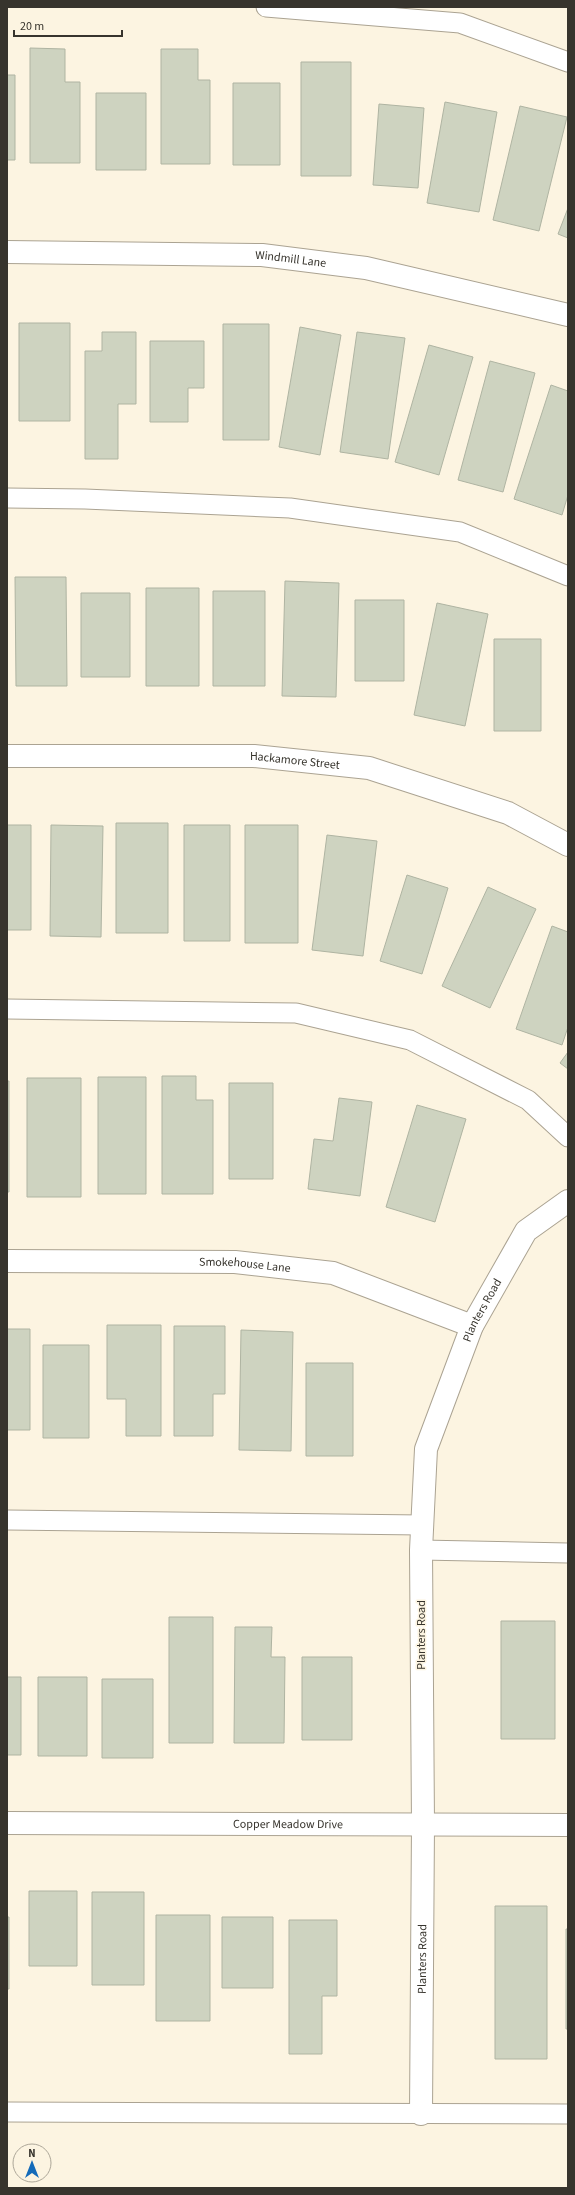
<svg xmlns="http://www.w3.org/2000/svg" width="575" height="2195" viewBox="0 0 575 2195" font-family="'Source Sans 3',sans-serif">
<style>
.building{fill:#ced3c0;stroke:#afb4a2}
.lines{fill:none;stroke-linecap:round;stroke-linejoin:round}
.service-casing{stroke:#aba392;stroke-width:21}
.minor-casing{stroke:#aba392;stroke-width:24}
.service{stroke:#fff;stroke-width:19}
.minor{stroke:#fff;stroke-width:22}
.labels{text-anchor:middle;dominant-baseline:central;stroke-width:3;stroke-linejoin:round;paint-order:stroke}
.street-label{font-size:12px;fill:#37342d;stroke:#fcf4e1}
</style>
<rect width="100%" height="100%" fill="#fcf4e1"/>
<path class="building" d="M30,48L65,49V82H80V163H30Z
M161,49H198V80H210V164H161Z
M301,62H351V176H301Z
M7,75H15V160H7Z
M233,83H280V165H233Z
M96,93H146V170H96Z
M445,102L497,112L479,212L427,203Z
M379,104L424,108L418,188L373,185Z
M520,106L567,117L539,231L493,220Z
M568,208V238L558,234Z
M19,323H70V421H19Z
M223,324H269V440H223Z
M300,327L341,335L320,455L279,447Z
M102,332H136V404H118V459H85V351H102Z
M357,332L405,338L388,459L340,452Z
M150,341H204V388H188V422H150Z
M429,345L473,357L439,475L395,462Z
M490,361L535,373L503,492L458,480Z
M551,385L568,391V495L562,515L514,499Z
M15,577H66L67,686H16Z
M285,581L339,583L336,697L282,696Z
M146,588H199V686H146Z
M213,591H265V686H213Z
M81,593H130V677H81Z
M355,600H404V681H355Z
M437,603L488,614L465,726L414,715Z
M494,639H541V731H494Z
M116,823H168V933H116Z
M7,825H31V930H7Z
M51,825L103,826L101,937L50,936Z
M184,825H230V941H184Z
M245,825H298V943H245Z
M327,835L377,841L363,956L312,950Z
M407,875L448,888L422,974L380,961Z
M488,887L536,909L490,1008L442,986Z
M552,926L568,932V1027L562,1045L516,1029Z
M568,1052V1069L560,1063Z
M162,1076H196V1100H213V1194H162Z
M98,1077H146V1194H98Z
M27,1078H81V1197H27Z
M7,1081H9V1192H7Z
M229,1083H273V1179H229Z
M339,1098L372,1102L360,1196L308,1189L314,1139L333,1141Z
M417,1105L466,1119L435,1222L386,1207Z
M107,1325H161V1436H126V1399H107Z
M174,1326H225V1394H213V1436H174Z
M7,1329H30V1430H7Z
M241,1330L293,1332L291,1451L239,1450Z
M43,1345H89V1438H43Z
M306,1363H353V1456H306Z
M169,1617H213V1743H169Z
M501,1621H555V1739H501Z
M235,1627H272L271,1657H285L284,1743H234Z
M302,1657H352V1740H302Z
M7,1677H21V1755H7Z
M38,1677H87V1756H38Z
M102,1679H153V1758H102Z
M29,1891H77V1966H29Z
M92,1892H144V1985H92Z
M495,1906H547V2059H495Z
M156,1915H210V2021H156Z
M7,1917H9V1989H7Z
M222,1917H273V1988H222Z
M289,1920H337V1996H322V2054H289Z
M566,1929H568V2029H566Z"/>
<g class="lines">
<g class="service-casing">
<path id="service" d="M266,7L460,23L568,62
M7,498L85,499L290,508L460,532L568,576
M7,1009L296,1013L410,1040L528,1100L568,1137
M7,1520L422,1525
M421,1550L568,1553
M7,2112L568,2114"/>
</g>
<g class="minor-casing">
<g id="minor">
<path id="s1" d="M7,252L262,255L366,268L568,315"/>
<path id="s2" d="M7,756H254L369,768L508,813L568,845"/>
<path id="s3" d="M7,1261L235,1262L333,1273L472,1326"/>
<path id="s4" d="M7,1823L568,1825"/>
<path id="s5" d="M421,2114L423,1824L421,1550L426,1449L472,1326L526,1231L568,1201"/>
</g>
</g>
<use href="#service" class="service"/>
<use href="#minor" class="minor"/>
</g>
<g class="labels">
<g class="street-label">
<text stroke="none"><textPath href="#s1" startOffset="284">Windmill Lane</textPath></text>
<text stroke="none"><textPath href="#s2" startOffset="288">Hackamore Street</textPath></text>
<text stroke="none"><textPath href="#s3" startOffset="238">Smokehouse Lane</textPath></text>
<text stroke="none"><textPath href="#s5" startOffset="815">Planters Road</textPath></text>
<text transform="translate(421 1635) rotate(-90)">Planters Road</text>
<text stroke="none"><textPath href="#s4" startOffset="281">Copper Meadow Drive</textPath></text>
<text stroke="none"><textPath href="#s5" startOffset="155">Planters Road</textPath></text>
</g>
</g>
<rect width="575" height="2195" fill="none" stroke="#37342d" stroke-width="16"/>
<g transform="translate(32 2163)"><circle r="19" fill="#fcf4e1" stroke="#ada799"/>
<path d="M0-3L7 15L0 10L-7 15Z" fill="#146bb9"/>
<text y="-6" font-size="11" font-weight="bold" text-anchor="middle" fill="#37342d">N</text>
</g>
<path d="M14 30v6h108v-6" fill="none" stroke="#37342d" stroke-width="2"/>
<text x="20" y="30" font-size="12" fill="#37342d" stroke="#fcf4e1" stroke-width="3" paint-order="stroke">20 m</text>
</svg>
